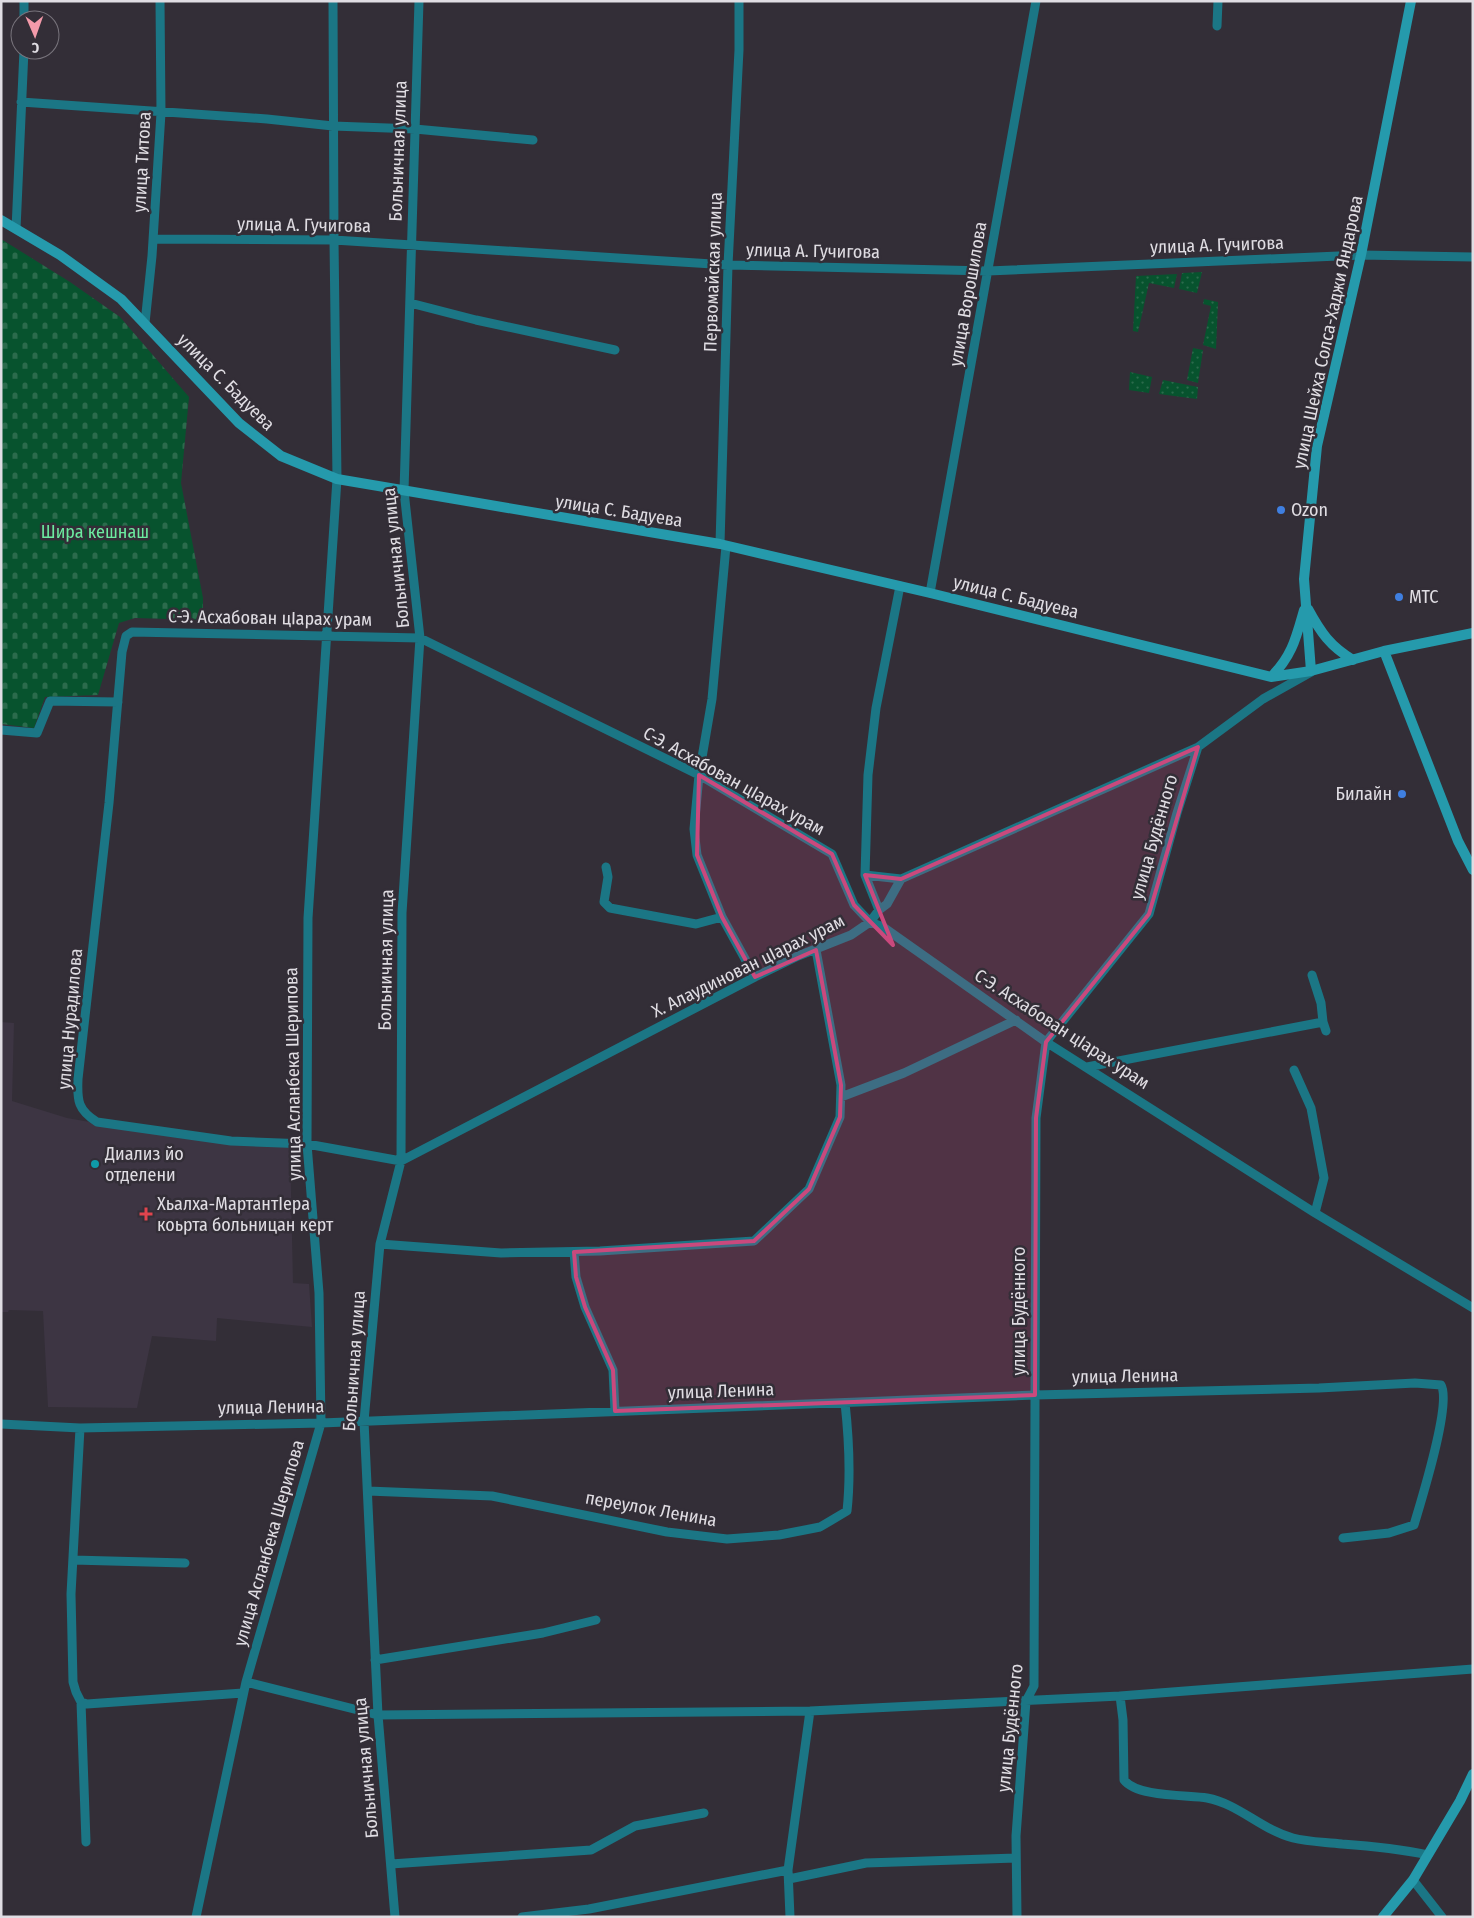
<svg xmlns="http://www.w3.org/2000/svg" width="1474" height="1918" viewBox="0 0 1474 1918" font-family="'Fira Sans Condensed',sans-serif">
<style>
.built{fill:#3d3543}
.green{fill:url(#green-dots)}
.cemetery{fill:url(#cemetery-stones)}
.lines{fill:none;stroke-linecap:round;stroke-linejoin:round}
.street{stroke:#1b7685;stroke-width:9}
.secondary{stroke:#259aac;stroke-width:10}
.marked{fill:#ca497d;fill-opacity:0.2;stroke:#ca497d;stroke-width:4;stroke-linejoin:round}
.shop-dot{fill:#3f7fe0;stroke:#332e37;stroke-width:2}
.culture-dot{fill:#0f9aa8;stroke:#332e37;stroke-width:2}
.health-dot{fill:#e0444e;stroke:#332e37;stroke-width:2}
.labels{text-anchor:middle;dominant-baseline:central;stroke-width:5;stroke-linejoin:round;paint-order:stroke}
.street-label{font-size:18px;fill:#e0dde3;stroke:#332e37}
.poi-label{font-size:18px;fill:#e0dde3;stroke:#332e37;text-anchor:start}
.park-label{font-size:18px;fill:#6ceba0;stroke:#332e37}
</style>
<defs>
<pattern id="green-dots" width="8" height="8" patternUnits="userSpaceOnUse" patternTransform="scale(1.25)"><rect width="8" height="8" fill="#07532e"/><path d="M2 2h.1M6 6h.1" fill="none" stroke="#2b6b4c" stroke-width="1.8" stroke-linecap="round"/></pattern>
<pattern id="cemetery-stones" width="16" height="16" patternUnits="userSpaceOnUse" patternTransform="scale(1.25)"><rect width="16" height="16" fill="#07532e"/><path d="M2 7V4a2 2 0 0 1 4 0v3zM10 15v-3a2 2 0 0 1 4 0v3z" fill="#2b6b4c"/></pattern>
</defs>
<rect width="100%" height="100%" fill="#332e37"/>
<path class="built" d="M1,1022L14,1023L12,1101L67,1118L129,1129L290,1145L293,1283L309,1284L312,1327L217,1318L216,1341L152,1336L137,1408L48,1407L43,1311L9,1310L8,1312H1Z"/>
<path class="green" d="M1202,272L1197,293L1179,289L1182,273Z
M1177,274L1174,288L1149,283L1138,332L1133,331L1136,276Z
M1204,299L1218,302L1216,349L1203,345L1211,306L1203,304Z
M1193,348L1203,350L1198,383L1187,380Z
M1130,372L1152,377L1149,393L1129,390Z
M1163,380L1198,387L1197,399L1159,394Z"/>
<path class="cemetery" d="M1,239L70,282L120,317L189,397L181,483L203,598V620L135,618L119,623L98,695L45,697L34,728L1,724Z"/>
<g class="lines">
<path class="street" d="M24,1V20
M1217,26L1218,1
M21,102L267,119L333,126L415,129L533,140
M16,229L24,50
M153,239L334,240L728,265L988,271L1361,255L1473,257
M410,303L476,320L615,350
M145,323L152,256L161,113L160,1
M720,544L728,265L739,50V1
M726,546L712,699L699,775L694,829L697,855L722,917L755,977
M930,593L1036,1
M1311,672L1263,699L1198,747L901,879L887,904L879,910L870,922L851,935L798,956L755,977L401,1161L307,1144L231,1141L97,1122C78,1110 77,1101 78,1079L109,803L122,652L126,636L132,632L420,638L699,775L832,854L854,905L870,922L883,927L1046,1042L1315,1213L1473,1308
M1,730L37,733L50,701L118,702
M606,867L608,877L604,902L610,908L696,924L722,917
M865,875L901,879
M879,910L865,875L868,775L876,708L900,586
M1312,975L1321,1003L1323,1022
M1087,1067L1323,1022L1326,1031
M1294,1070L1311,1108L1324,1178L1315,1213
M841,1097L904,1073L1016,1020
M380,1244L501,1253L600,1251L754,1241L809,1189L840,1117L841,1085L816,950
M574,1252L576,1277L585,1307L613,1370L615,1411
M1,1424L80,1428L321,1423L1035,1395L1319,1388L1415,1383L1441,1385C1452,1403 1421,1501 1414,1525L1389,1533L1343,1538
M80,1428L71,1594L73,1682L76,1692L81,1702L87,1704L243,1693
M368,1491L492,1496L667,1532L727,1539L779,1535L820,1527L847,1511C851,1474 849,1439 845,1403
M73,1560L185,1563
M375,1660L543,1633L596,1620
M246,1682L378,1715L810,1711L1120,1696L1473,1669
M1120,1696L1123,1720L1124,1780C1137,1797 1186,1795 1207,1798C1239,1804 1262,1830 1293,1838C1308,1842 1326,1842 1342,1844C1371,1846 1400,1849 1428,1855
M81,1702L86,1842
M391,1864L591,1850L635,1826L704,1813
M789,1879L866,1863L1016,1858
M1413,1880L1442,1917
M196,1917L246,1682L321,1423L319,1293L307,1144L308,918L337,479L334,240L333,1
M395,1917L378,1715L364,1421L380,1244L401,1161L402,913L420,638L404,491L419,1
M522,1917L589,1909L788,1870
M790,1917L788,1870L810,1711
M1017,1917L1016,1836L1026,1701L1034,1686L1036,1118L1046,1042L1149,914L1177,813L1198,747"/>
<path class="secondary" d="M1,220L60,255L121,299L239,423L281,456L337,479L720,544L930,593L1271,677L1311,671L1384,651L1473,633
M1308,609C1321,633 1330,646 1353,660
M1384,651L1458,841L1473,870
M1311,671L1304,579L1317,446L1361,255L1411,1
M1271,677C1292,656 1296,638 1304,610
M1383,1917L1413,1880L1460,1801L1473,1774"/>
</g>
<path class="marked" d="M1198,747L1149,914L1046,1042L1036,1118L1035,1395L615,1411L613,1370L585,1307L576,1277L574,1252L754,1241L809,1189L840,1117L841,1085L816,950L755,977L722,917L697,855L699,775L832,854L854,905L893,945L865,875L901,879Z"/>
<g class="shop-dot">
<circle cx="1281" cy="510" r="5"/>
<circle cx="1399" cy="597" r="5"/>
<circle cx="1402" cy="794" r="5"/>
</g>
<circle class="culture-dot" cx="95" cy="1164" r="5"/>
<path class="health-dot" d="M143.5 1206.5h5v5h5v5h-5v5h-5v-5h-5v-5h5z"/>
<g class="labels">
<g class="street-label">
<text transform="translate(398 151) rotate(-88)">Больничная улица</text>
<text transform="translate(142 162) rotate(-87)">улица Титова</text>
<text transform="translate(304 225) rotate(1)">улица А. Гучигова</text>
<text transform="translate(1217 245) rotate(-2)">улица А. Гучигова</text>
<text transform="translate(813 251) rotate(1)">улица А. Гучигова</text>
<text transform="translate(713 272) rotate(-88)">Первомайская улица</text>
<text transform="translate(968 294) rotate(-80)">улица Ворошилова</text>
<text transform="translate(1328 332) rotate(-78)">улица Шейха Солса-Хаджи Яндарова</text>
<text transform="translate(226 382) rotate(45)">улица С. Бадуева</text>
<text transform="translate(619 511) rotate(9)">улица С. Бадуева</text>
<text transform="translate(396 558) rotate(-96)">Больничная улица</text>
<text transform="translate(1016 597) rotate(14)">улица С. Бадуева</text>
<text transform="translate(270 618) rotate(1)">С-Э. Асхабован цIарах урам</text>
<text transform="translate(734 781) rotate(29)">С-Э. Асхабован цIарах урам</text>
<text transform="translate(1154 837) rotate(-74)">улица Будённого</text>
<text transform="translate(386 960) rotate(-89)">Больничная улица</text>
<text transform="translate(748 966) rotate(-26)">Х. Алаудинован цIарах урам</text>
<text transform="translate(70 1019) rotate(-85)">улица Нурадилова</text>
<text transform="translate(1062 1029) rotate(33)">С-Э. Асхабован цIарах урам</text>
<text transform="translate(293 1074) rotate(-91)">улица Асланбека Шерипова</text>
<text transform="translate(1019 1311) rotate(-90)">улица Будённого</text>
<text transform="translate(354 1361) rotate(-86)">Больничная улица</text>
<text transform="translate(1125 1376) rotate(-1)">улица Ленина</text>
<text transform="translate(721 1391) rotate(-2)">улица Ленина</text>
<text transform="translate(271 1407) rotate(-1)">улица Ленина</text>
<text transform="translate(651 1509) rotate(10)">переулок Ленина</text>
<text transform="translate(269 1543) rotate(-74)">улица Асланбека Шерипова</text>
<text transform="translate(1010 1728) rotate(-84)">улица Будённого</text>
<text transform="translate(366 1768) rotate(-95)">Больничная улица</text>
</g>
<g class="poi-label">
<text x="1291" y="510">Ozon</text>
<text x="1409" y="597">МТС</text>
<text x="1392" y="794" text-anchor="end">Билайн</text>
<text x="105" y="1154">Диализ йо<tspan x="105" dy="21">отделени</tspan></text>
<text x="157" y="1204">Хьалха-МартантIера<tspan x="157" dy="21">коьрта больницан керт</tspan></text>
</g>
<g class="park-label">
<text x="95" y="532">Шира кешнаш</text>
</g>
</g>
<rect width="1474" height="1918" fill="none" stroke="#e0dde3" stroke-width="5"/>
<g transform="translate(35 35) rotate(178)"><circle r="24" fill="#332e37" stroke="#78747c"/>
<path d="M0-4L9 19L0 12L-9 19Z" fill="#f39aaa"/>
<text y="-8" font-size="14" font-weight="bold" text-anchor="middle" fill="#e0dde3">С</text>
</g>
</svg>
